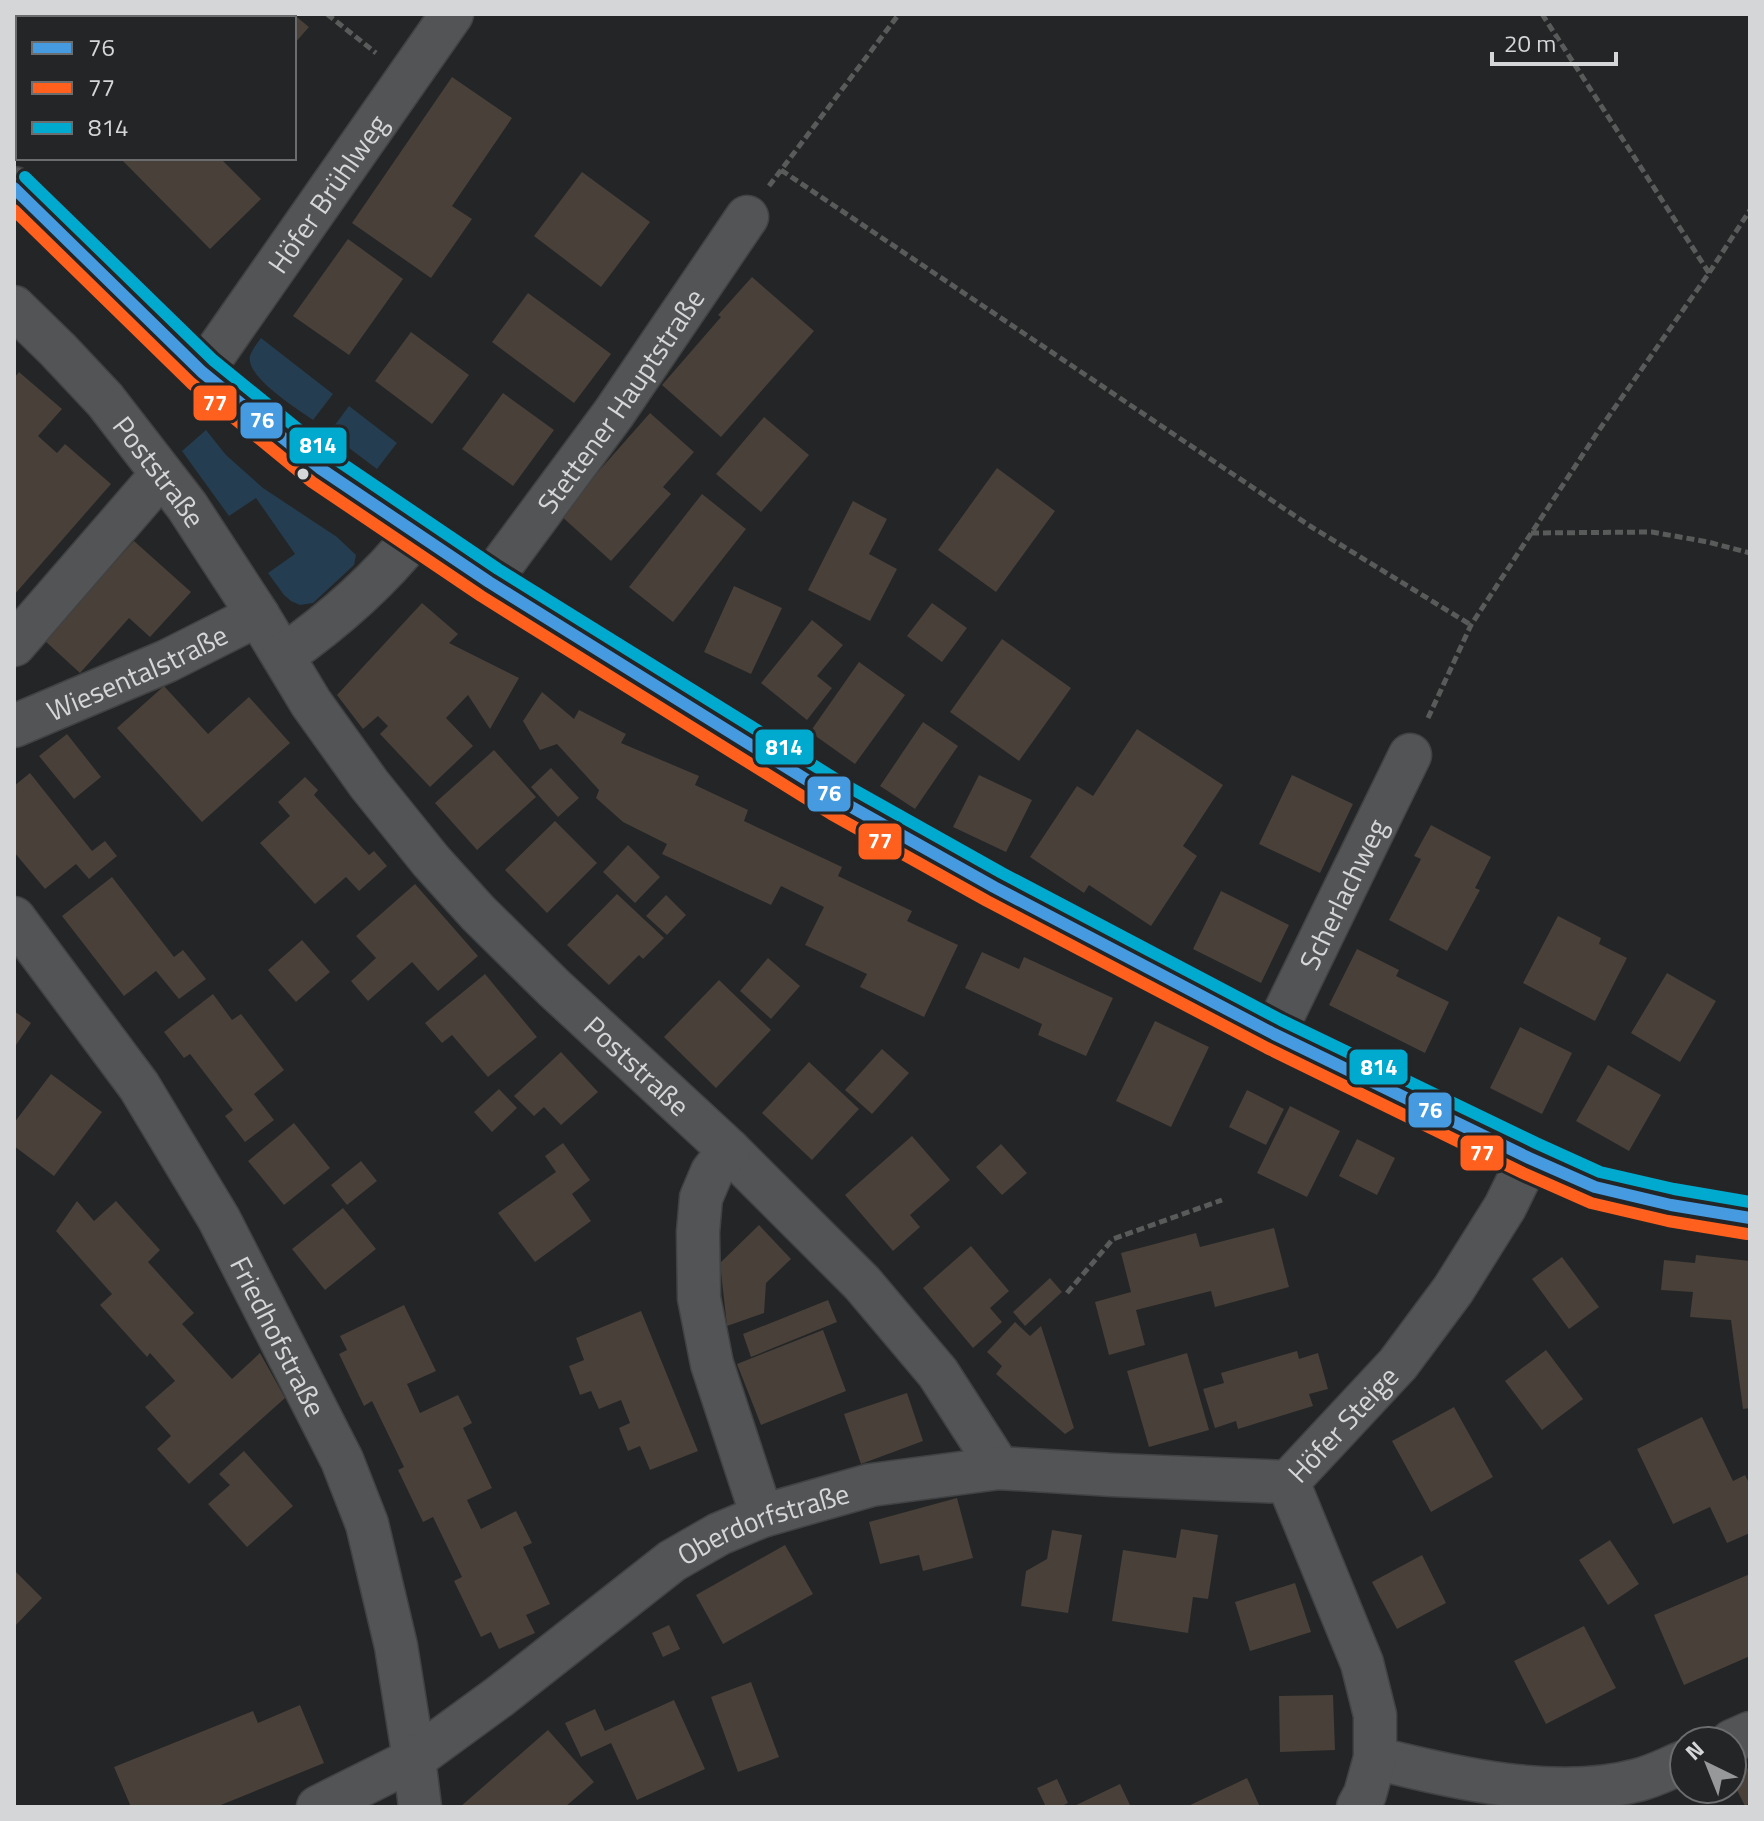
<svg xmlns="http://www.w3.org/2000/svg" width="1764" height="1821" viewBox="0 0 1764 1821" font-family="'Titillium Web',sans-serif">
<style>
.green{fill:#243d50}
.building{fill:#484039}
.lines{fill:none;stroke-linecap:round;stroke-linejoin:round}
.minor-casing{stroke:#414243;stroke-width:45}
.path{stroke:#595a5a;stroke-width:5;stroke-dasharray:8 4;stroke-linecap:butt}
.minor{stroke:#535455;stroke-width:42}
.bus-1-casing{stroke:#232527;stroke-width:18}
.bus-2-casing{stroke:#232527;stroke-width:18}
.bus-3-casing{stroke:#232527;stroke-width:18}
.bus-1{stroke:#469adf;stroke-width:12}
.bus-2{stroke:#ff601e;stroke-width:12}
.bus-3{stroke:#00a9ce;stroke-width:12}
.bus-dot{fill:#d5d6d7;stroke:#232527;stroke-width:3}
.labels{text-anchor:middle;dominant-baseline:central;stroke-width:8;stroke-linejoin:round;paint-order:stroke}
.street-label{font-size:28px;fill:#d5d6d7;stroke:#232527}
.line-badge{stroke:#232527;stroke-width:3}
.badge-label{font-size:22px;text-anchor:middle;font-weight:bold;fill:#fff}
</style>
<rect width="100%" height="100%" fill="#242526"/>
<path class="green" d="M261,338L333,394L313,420C298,409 245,377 250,356C252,350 257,343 261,338Z
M349,406L397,443L377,469L329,433Z
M206,430L226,455L263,488L337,537L356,555L354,565L313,603L300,605L291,601L284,595L268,573L295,554L256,498L229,516L182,451Z"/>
<path class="building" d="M14,14H69L73,18H18V71L14,67Z
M212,14H293L309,27L294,44V18H209Z
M452,77L512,118L452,206L472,219L431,278L352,223Z
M120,158H220L261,199L210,249Z
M582,172L650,222L601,287L534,236Z
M348,239L403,279L349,355L293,316Z
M752,277L814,331L721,437L662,385L721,317L718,315Z
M528,293L611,354L574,403L492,342Z
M411,332L469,375L432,424L375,381Z
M19,372L62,409L38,436L57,453L65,444L111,484L14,595V378Z
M503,393L554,430L513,486L462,449Z
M650,413L694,452L663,487L671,494L611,561L560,515Z
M764,417L809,455L761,512L716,474Z
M997,468L1055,511L996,592L938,550Z
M702,494L746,529L673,622L629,587Z
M853,501L887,519L869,554L897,569L870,621L808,590Z
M134,541L191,592L150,637L129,618L80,673L44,640Z
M734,586L782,608L751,674L704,652Z
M422,603L458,634L449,643L519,678L490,729L468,695L446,718L473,746L430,787L380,734L388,726L378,716L363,729L337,695Z
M932,603L967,628L942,662L907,636Z
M812,620L843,645L817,676L832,688L807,720L761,683Z
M1002,639L1071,688L1019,761L950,712Z
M859,662L905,695L855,764L810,732Z
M164,686L208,734L249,697L290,743L202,822L117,728Z
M542,692L574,719L579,710L626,734L621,743L699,776L695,785L748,810L744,821L842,867L838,876L912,911L907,921L958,945L924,1017L860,987L867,974L805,945L824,907L781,886L771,905L662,854L667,844L623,822L596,798L599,790L557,744L540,750L523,721Z
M923,722L958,746L915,809L880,786Z
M1137,729L1223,785L1183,846L1197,856L1151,926L1089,885L1084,893L1030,857L1077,786L1093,796Z
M67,734L101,777L74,799L39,756Z
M494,750L536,797L477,850L435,803Z
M551,768L579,798L558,817L531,787Z
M30,773L92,851L105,841L117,856L89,879L76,864L45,889L14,852V786Z
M979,775L1032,800L1006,852L953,827Z
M1292,775L1353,804L1320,873L1259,844Z
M305,777L318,790L314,795L369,855L374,851L387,866L359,891L346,877L315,904L260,843L290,816L278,802Z
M555,821L597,863L547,913L505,870Z
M1431,825L1491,857L1475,888L1480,890L1447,951L1389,920L1421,859L1414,856Z
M628,845L660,877L635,903L603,872Z
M112,877L174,957L183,950L206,979L179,999L156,971L124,996L62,916Z
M415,884L478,956L438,991L412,962L368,1001L351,981L376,958L356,936Z
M1221,891L1289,925L1261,983L1193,949Z
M617,894L664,938L643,959L639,955L609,985L567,945Z
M666,895L686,915L667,935L646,916Z
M1558,916L1601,938L1599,944L1627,958L1595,1021L1523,983Z
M302,940L330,972L296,1002L268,970Z
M1357,949L1399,970L1396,976L1449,1002L1425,1053L1329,1005Z
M982,952L1019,969L1024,957L1113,998L1086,1056L1038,1035L1042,1024L965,988Z
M768,958L800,986L771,1019L740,991Z
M1667,973L1716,1001L1680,1062L1631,1033Z
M485,974L537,1037L488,1077L452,1035L442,1043L425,1023Z
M719,980L771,1030L716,1088L664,1037Z
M213,994L232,1020L241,1014L284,1070L254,1094L274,1120L245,1142L225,1116L233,1110L190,1054L184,1058L164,1032Z
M14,1011L31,1023L14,1048Z
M1155,1021L1209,1047L1171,1127L1116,1101Z
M1520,1027L1572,1053L1542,1114L1490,1088Z
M882,1049L909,1073L872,1114L845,1090Z
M561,1052L598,1092L561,1125L544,1107L534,1116L514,1096Z
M809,1062L859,1109L812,1160L762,1113Z
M1608,1065L1661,1095L1629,1151L1576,1121Z
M51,1074L102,1112L54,1176L14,1146V1123Z
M499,1089L517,1108L492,1132L474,1112Z
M1247,1090L1284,1109L1266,1145L1229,1127Z
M1290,1106L1340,1131L1307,1197L1257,1173Z
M294,1123L330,1168L284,1205L248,1161Z
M912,1136L950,1180L910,1215L920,1227L893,1251L845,1195Z
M1357,1139L1395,1158L1377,1195L1339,1176Z
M563,1143L590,1180L572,1194L591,1221L535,1262L498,1213L556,1172L545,1156Z
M1001,1144L1027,1173L1002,1195L976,1167Z
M361,1161L377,1181L347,1205L331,1185Z
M77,1201L94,1221L116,1201L160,1250L148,1262L194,1313L182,1324L232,1379L260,1353L285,1398L189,1484L157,1449L171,1436L145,1407L175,1381L150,1353L147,1357L100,1305L112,1294L56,1231Z
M343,1208L376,1249L325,1290L292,1249Z
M759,1225L791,1259L766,1283L764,1313L727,1326L720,1263Z
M1274,1228L1289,1287L1215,1307L1211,1291L1136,1310L1145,1345L1109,1355L1095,1302L1131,1292L1121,1253L1196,1233L1200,1247Z
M971,1246L1009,1291L990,1308L1002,1322L973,1348L923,1288Z
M1696,1255L1750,1261V1408L1743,1409L1731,1320L1690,1317L1693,1292L1661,1290L1664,1260L1695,1263Z
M1562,1257L1599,1307L1569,1329L1532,1279Z
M1050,1278L1062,1292L1025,1326L1013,1312Z
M828,1300L837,1322L751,1357L743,1334Z
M404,1305L436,1371L407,1384L420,1413L458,1395L472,1423L463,1428L492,1488L467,1500L481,1529L516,1511L532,1543L523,1547L550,1604L526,1615L535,1633L499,1649L491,1632L481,1637L454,1581L462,1577L433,1517L423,1522L398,1470L404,1467L372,1401L364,1406L339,1354L347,1350L340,1336Z
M641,1311L698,1451L650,1470L640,1446L628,1451L619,1428L630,1423L621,1400L599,1409L591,1391L580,1395L569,1366L584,1360L576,1338Z
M1015,1322L1030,1336L1041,1326L1074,1428L1065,1434L996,1374L1002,1366L987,1352Z
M823,1330L846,1391L761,1425L737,1364Z
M1546,1350L1583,1399L1542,1430L1505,1381Z
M1297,1351L1299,1359L1318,1353L1328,1389L1309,1394L1313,1406L1238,1429L1236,1421L1215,1428L1203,1389L1224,1383L1221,1373Z
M1187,1353L1209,1430L1149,1447L1127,1371Z
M907,1393L923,1441L861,1464L844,1414Z
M1454,1407L1493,1477L1431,1512L1392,1441Z
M1702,1417L1733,1481L1745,1475L1750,1485V1533L1727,1543L1710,1507L1673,1524L1637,1449Z
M244,1451L293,1506L247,1547L208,1504L230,1485L219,1474Z
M957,1498L973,1558L923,1571L919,1555L880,1564L869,1522Z
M1181,1529L1218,1535L1208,1599L1193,1597L1188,1633L1112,1621L1123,1550L1176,1558Z
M1052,1530L1082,1535L1068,1613L1021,1606L1026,1571L1047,1559Z
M1610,1540L1639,1584L1608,1605L1579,1560Z
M785,1545L813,1594L723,1644L696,1595Z
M1422,1555L1446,1603L1397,1629L1372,1582Z
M14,1570L42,1598L14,1627Z
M1750,1574V1656L1684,1685L1654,1615Z
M1295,1583L1311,1632L1250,1651L1235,1602Z
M669,1625L680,1649L663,1657L652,1633Z
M1584,1626L1616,1688L1546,1724L1514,1661Z
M751,1682L779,1757L738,1772L711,1697Z
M1333,1695L1335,1750L1280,1752L1279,1696Z
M674,1700L705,1769L637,1800L611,1743L581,1757L565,1723L595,1709L605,1731Z
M300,1705L324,1763L216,1807H131L114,1767L253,1711L258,1723Z
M548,1730L594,1782L565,1807H550L549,1805L547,1807H460Z
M1746,1766L1750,1773V1803L1745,1806L1732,1780V1773Z
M1247,1778L1260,1807H1186Z
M1057,1779L1068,1803L1060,1807H1046L1037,1788Z
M1120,1784L1131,1807H1072Z"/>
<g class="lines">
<g class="minor-casing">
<g id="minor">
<path d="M14,188L202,372L321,469L489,582L839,800L994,887L1274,1034L1529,1158L1595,1187L1671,1205L1750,1218"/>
<path id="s1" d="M14,307L58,350L105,400L187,506L258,615L311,703L369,784L431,861L478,913L554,988L729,1150L862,1283L938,1373L999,1468"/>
<path id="s2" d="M202,372L452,14"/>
<path id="s3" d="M489,582L614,413L747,217"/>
<path d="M14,645L162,474"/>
<path d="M283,656C333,621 378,582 416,534"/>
<path id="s4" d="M14,726L167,661L258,615"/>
<path id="s5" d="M14,918L139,1086L219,1219L342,1460L367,1524L396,1646L414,1759L420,1807"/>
<path id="s6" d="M1274,1034L1410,755"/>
<path d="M729,1150L712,1172L701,1198L698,1232L699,1298L712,1364L762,1516"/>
<path d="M1732,1741L1750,1733"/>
<path d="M1375,1758C1454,1778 1557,1802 1638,1780C1654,1776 1669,1768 1684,1762"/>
<path id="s7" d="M318,1807L414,1759L499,1697L672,1561L719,1534L762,1516L871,1485L999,1468L1113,1475L1288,1482"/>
<path id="s8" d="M1358,1807L1365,1794L1375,1758V1715L1362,1663L1288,1482L1398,1364L1453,1290L1505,1207L1529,1158"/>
</g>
</g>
<path class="path" d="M327,14L376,53
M1542,14L1709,273
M187,18L190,14
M781,170L1310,526L1471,625
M769,186L899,14
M1531,533L1652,532L1708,542L1750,553
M1428,718L1471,625L1597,433L1709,273L1750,210
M1067,1293L1113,1239L1222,1200"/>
<use href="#minor" class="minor"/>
<g class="bus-1-casing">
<path id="bus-1" d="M14,188L202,372L321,469L489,582L839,800L994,887L1274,1034L1529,1158L1595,1187L1671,1205L1750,1218"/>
</g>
<g class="bus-2-casing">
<path id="bus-2" d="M14,210L191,383L312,482L481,596L831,814L987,901L1267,1048L1523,1173L1591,1203L1668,1221L1747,1234"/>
</g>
<g class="bus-3-casing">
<path id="bus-3" d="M25,177L213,360L331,456L498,569L847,786L1002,873L1281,1020L1536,1143L1600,1172L1674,1189L1750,1202"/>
</g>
<use href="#bus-1" class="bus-1"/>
<use href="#bus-2" class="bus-2"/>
<use href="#bus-3" class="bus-3"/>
</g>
<circle class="bus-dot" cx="303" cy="474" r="7"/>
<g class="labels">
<g class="street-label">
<text stroke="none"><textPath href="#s2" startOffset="218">Höfer Brühlweg</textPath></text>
<text stroke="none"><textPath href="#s3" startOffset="224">Stettener Hauptstraße</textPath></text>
<text stroke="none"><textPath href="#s1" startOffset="220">Poststraße</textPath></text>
<text stroke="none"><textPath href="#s4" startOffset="134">Wiesentalstraße</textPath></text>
<text stroke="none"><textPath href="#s6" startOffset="156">Scherlachweg</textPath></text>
<text stroke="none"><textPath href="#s1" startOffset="986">Poststraße</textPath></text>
<text stroke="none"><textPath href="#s5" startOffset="496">Friedhofstraße</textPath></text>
<text stroke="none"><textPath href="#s8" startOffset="424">Höfer Steige</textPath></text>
<text stroke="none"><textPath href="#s7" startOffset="532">Oberdorfstraße</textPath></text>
</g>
</g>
<g class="line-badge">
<rect x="192" y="384" width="46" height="38" rx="8" fill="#ff601e"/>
<rect x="239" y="401" width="45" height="39" rx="8" fill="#469adf"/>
<rect x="288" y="426" width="60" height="39" rx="8" fill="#00a9ce"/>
<rect x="754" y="728" width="61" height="38" rx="8" fill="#00a9ce"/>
<rect x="806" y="775" width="46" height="38" rx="8" fill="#469adf"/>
<rect x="857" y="822" width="46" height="39" rx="8" fill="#ff601e"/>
<rect x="1348" y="1048" width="61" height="38" rx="8" fill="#00a9ce"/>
<rect x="1407" y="1091" width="46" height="38" rx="8" fill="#469adf"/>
<rect x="1459" y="1134" width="46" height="38" rx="8" fill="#ff601e"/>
</g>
<g class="badge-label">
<text x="215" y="411">77</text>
<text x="262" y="428">76</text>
<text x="318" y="453">814</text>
<text x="784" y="755">814</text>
<text x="829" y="801">76</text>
<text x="880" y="849">77</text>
<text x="1379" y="1075">814</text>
<text x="1430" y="1118">76</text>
<text x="1482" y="1161">77</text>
</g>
<rect width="1764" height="1821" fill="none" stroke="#d5d6d7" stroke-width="32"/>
<rect x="16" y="16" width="280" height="144" fill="#232527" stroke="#6a6c6d" stroke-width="2"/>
<rect x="32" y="42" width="40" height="12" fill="#469adf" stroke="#6a6c6d" stroke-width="2"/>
<text x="88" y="56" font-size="24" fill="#d5d6d7">76</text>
<rect x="32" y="82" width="40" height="12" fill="#ff601e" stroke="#6a6c6d" stroke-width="2"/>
<text x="88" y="96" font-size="24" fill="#d5d6d7">77</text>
<rect x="32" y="122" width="40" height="12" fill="#00a9ce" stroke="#6a6c6d" stroke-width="2"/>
<text x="88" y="136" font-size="24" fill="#d5d6d7">814</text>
<g transform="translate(1708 1765) rotate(317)"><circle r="38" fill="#232527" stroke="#6a6c6d" stroke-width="2"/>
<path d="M0-6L14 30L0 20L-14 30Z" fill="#979899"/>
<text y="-12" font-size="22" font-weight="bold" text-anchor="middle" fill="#d5d6d7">N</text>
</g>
<path d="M1492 52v12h124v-12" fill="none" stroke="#d5d6d7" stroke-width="4"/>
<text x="1504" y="52" font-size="24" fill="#d5d6d7" stroke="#232527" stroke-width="6" paint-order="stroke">20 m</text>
</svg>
